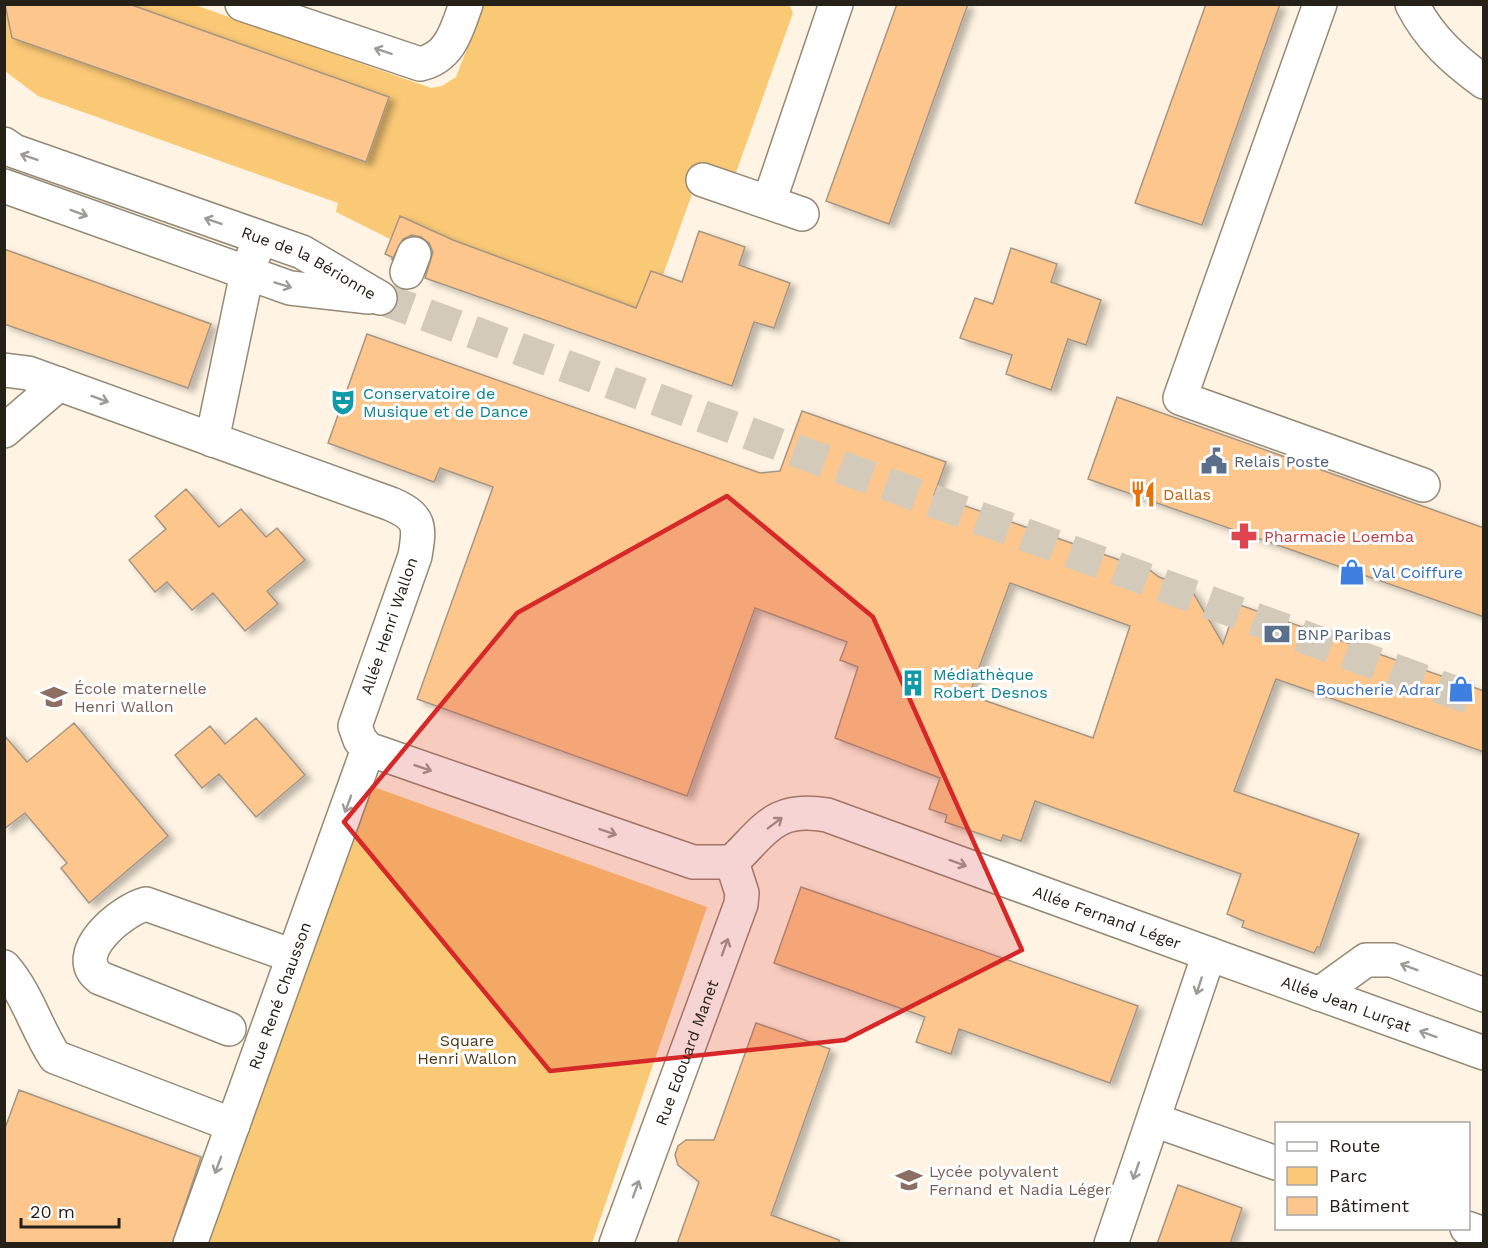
<svg xmlns="http://www.w3.org/2000/svg" width="1488" height="1248" viewBox="0 0 1488 1248" font-family="'Work Sans',sans-serif">
<style>
.green{fill:#fac976}
.building{fill:#fdc68d;stroke:#a69584;stroke-width:1.5;fill-rule:evenodd;filter:url(#shadow)}
.lines{fill:none;stroke-linecap:round;stroke-linejoin:round}
.minor-tunnel{stroke:#d3caba;stroke-width:33;stroke-dasharray:33 16;stroke-linecap:butt}
.minor-casing{stroke:#958976;stroke-width:36}
.minor{stroke:#fff;stroke-width:33}
.oneway{stroke:#9d9b97}
.marked{fill:#d62828;fill-opacity:0.2;stroke:#d62828;stroke-width:4.5;stroke-linejoin:round}
.labels{text-anchor:middle;dominant-baseline:central;stroke-width:6;stroke-linejoin:round;paint-order:stroke}
.street-label{font-size:16px;fill:#252018;stroke:#fff}
.culture-label{font-size:16px;fill:#0d838f;stroke:#fff;text-anchor:start}
.service-label{font-size:16px;fill:#4e5e75;stroke:#fff;text-anchor:start}
.food-label{font-size:16px;fill:#c56008;stroke:#fff;text-anchor:start}
.health-label{font-size:16px;fill:#be3a42;stroke:#fff;text-anchor:start}
.shop-label{font-size:16px;fill:#366cbe;stroke:#fff;text-anchor:start}
.education-label{font-size:16px;fill:#785e54;stroke:#fff;text-anchor:start}
.park-label{font-size:16px;fill:#4f3a14;stroke:#fff}
</style>
<defs>
<filter id="shadow"><feDropShadow dx="6" dy="4" stdDeviation="3" flood-color="#0004"/></filter>
</defs>
<rect width="100%" height="100%" fill="#fff4e3"/>
<path class="green" d="M789,4L793,13L733,181L701,169L663,275L651,271L636,308L453,240L400,217L390,239L336,212L338,203L38,96L5,71L4,5H195L431,88L442,86L456,77L484,5Z
M371,786L707,907L592,1243L201,1244Z"/>
<path class="building" d="M5,4H129L389,97L366,162L12,38Z
M897,4H968L889,224L826,201Z
M1206,4H1280L1202,225L1135,203Z
M400,216L453,240L636,308L651,271L682,282L699,231L745,247L739,265L790,283L774,328L754,322L732,386L425,278L433,252L429,243L421,237L412,235L403,239L392,260V257L385,254Z
M1011,248L1057,264L1051,282L1101,300L1086,345L1068,339L1051,390L1006,374L1012,355L960,338L975,298L993,304Z
M4,249L211,324L188,388L4,324Z
M367,334L760,473L780,471L802,411L946,462L934,495L1151,571L1159,577L1191,589L1223,644L1237,604L1484,691V752L1276,679L1234,791L1359,834L1320,947H1317L1314,953L1242,927L1244,921L1227,914L1241,874L1035,801L1021,841L1003,835L1001,841L945,822L947,815L929,809L940,778L835,738L858,667L840,660L847,642L755,608L687,796L417,699L493,487L440,468L434,482L328,443ZM1010,583L1130,626L1093,738L969,695Z
M1117,397L1484,528V617L1088,479Z
M186,489L219,527L241,509L266,537L277,528L305,560L267,591L278,604L245,631L213,593L192,610L167,582L155,592L129,560L166,529L155,516Z
M256,718L305,775L256,817L219,774L202,788L175,755L210,726L225,744Z
M74,723L168,836L89,903L61,868L67,863L25,813L4,829V735L27,762Z
M801,887L1138,1006L1110,1083L959,1029L951,1054L916,1042L925,1017L774,963Z
M756,1023L830,1049L771,1215L839,1240V1244H677L699,1182L678,1165L675,1155L678,1146L686,1140H714Z
M19,1090L201,1157L172,1244H4V1131Z
M1178,1185L1242,1208L1230,1244H1157Z"/>
<g class="lines">
<path class="minor-tunnel" d="M380,298L1484,703"/>
<g class="minor-casing">
<g id="minor">
<path d="M242,4L420,64C450,58 457,30 466,4"/>
<path d="M1320,4L1180,398L1423,485"/>
<path d="M1412,4C1429,38 1454,60 1484,82"/>
<path id="s1" d="M4,144L14,151L302,252L380,298"/>
<path d="M703,180L802,214"/>
<path d="M4,186L290,288L369,297"/>
<path d="M769,202L836,4"/>
<path d="M407,272L414,254"/>
<path d="M4,370L28,373L391,504C421,517 420,526 415,556L355,726L360,740L368,749L693,862H732"/>
<path d="M4,431L59,384"/>
<path d="M212,440L247,273L255,251"/>
<path id="s2" d="M732,862C766,829 775,806 827,815L1209,954L1111,1244"/>
<path id="s3" d="M1209,954L1484,1053"/>
<path d="M4,967C28,995 35,1026 55,1057L233,1125"/>
<path d="M1319,994L1366,960H1392L1484,995"/>
<path d="M229,1029L100,978C68,954 122,910 146,904L293,956"/>
<path d="M1154,1120L1276,1163"/>
<path d="M1467,1228L1484,1234"/>
<path id="s4" d="M190,1244L368,749"/>
<path id="s5" d="M616,1244L741,904L742,893L732,862"/>
</g>
</g>
<use href="#minor" class="minor"/>
</g>
<defs><path id="oneway-shaft" d="M-6 0H5M1.5-3L5.5 0L1.5 3" fill="none" stroke-width="1.6" stroke-linecap="round" stroke-linejoin="round" transform="scale(1.5)"/></defs>
<g class="oneway">
<use href="#oneway-shaft" transform="translate(383 51) rotate(-162)"/>
<use href="#oneway-shaft" transform="translate(29 157) rotate(-161)"/>
<use href="#oneway-shaft" transform="translate(79 213) rotate(20)"/>
<use href="#oneway-shaft" transform="translate(213 221) rotate(-161)"/>
<use href="#oneway-shaft" transform="translate(283 285) rotate(17)"/>
<use href="#oneway-shaft" transform="translate(100 399) rotate(20)"/>
<use href="#oneway-shaft" transform="translate(423 768) rotate(19)"/>
<use href="#oneway-shaft" transform="translate(348 804) rotate(110)"/>
<use href="#oneway-shaft" transform="translate(775 823) rotate(-37)"/>
<use href="#oneway-shaft" transform="translate(608 832) rotate(19)"/>
<use href="#oneway-shaft" transform="translate(958 863) rotate(20)"/>
<use href="#oneway-shaft" transform="translate(725 947) rotate(-70)"/>
<use href="#oneway-shaft" transform="translate(1409 967) rotate(-159)"/>
<use href="#oneway-shaft" transform="translate(1199 986) rotate(108)"/>
<use href="#oneway-shaft" transform="translate(1428 1034) rotate(-160)"/>
<use href="#oneway-shaft" transform="translate(218 1165) rotate(110)"/>
<use href="#oneway-shaft" transform="translate(1136 1171) rotate(109)"/>
<use href="#oneway-shaft" transform="translate(636 1189) rotate(-70)"/>
</g>
<path class="marked" d="M727,496L873,617L1022,950L845,1040L550,1071L344,822L517,613Z"/>
<defs>
<g id="theatre-bare" transform="scale(2.07)"><path d="M-5-5.5Q0-4 5-5.5V0Q5 5 0 6Q-5 5-5 0ZM-3.3-2.5H-1v1.5H-3.3ZM1-2.5H3.3v1.5H1ZM-2.8 1Q0 5.5 2.8 1Z" fill="#0f9aa8" stroke="#fff" stroke-width="2.5" paint-order="stroke"/></g>
<g id="civic-bare" transform="scale(2.07)"><path d="M-.6-6.5H3V-4.5H.6V-3L4-1V1h2V6H-6V1h2V-1L-.6-3ZM-1.2 2.5V6h2.4V2.5Z" fill="#5c6f8a" stroke="#fff" stroke-width="2.5" paint-order="stroke"/></g>
<g id="restaurant-bare" transform="scale(2.07)"><path d="M-5-6h1v4h1v-4h1v4h1v-4h1v5L-1.5 .5V6h-2V.5L-5-1ZM5-6V6H3V1.5H1.5Q1.5-4 5-6Z" fill="#e8710a" stroke="#fff" stroke-width="2.5" paint-order="stroke"/></g>
<g id="pharmacy-bare" transform="scale(2.07)"><path d="M-2-6h4v4h4v4h-4v4h-4v-4h-4v-4h4Z" fill="#e0444e" stroke="#fff" stroke-width="2.5" paint-order="stroke"/></g>
<g id="shop-bare" transform="scale(2.07)"><path d="M-5-2.5h2.3a2.7 3.5 0 0 1 5.4 0H5L5.5 6h-11ZM-1.5-2.5h3a1.5 2.3 0 0 0-3 0Z" fill="#3f7fe0" stroke="#fff" stroke-width="2.5" paint-order="stroke"/></g>
<g id="bank-bare" transform="scale(2.07)"><path d="M-6-4H6V4H-6ZM0-2.3a2.3 2.3 0 1 0 0 4.6a2.3 2.3 0 1 0 0-4.6Z" fill="#5c6f8a" stroke="#fff" stroke-width="2.5" paint-order="stroke"/></g>
<g id="building-bare" transform="scale(2.07)"><path d="M-4-6H4V6H1V3H-1V6H-4ZM-2.5-4.3h1.7v1.8h-1.7ZM.8-4.3h1.7v1.8H.8ZM-2.5-1h1.7V.8h-1.7ZM.8-1h1.7V.8H.8Z" fill="#0f9aa8" stroke="#fff" stroke-width="2.5" paint-order="stroke"/></g>
<g id="school-bare" transform="scale(2.07)"><path d="M0-5L7-2L0 1L-7-2ZM-4 1L0 2.5L4 1V4Q0 6-4 4Z" fill="#8d6e63" stroke="#fff" stroke-width="2.5" paint-order="stroke"/></g>
</defs>
<g fill-rule="evenodd">
<use href="#theatre-bare" x="343" y="402"/>
<use href="#civic-bare" x="1214" y="461"/>
<use href="#restaurant-bare" x="1143" y="494"/>
<use href="#pharmacy-bare" x="1244" y="536"/>
<use href="#shop-bare" x="1352" y="572"/>
<use href="#bank-bare" x="1277" y="634"/>
<use href="#building-bare" x="913" y="683"/>
<use href="#shop-bare" x="1461" y="689"/>
<use href="#school-bare" x="54" y="697"/>
<use href="#school-bare" x="909" y="1180"/>
</g>
<g class="labels">
<g class="street-label">
<text stroke="none"><textPath href="#s1" startOffset="328">Rue de la Bérionne</textPath></text>
<text transform="translate(389 626) rotate(-71)">Allée Henri Wallon</text>
<text stroke="none"><textPath href="#s2" startOffset="411">Allée Fernand Léger</textPath></text>
<text stroke="none"><textPath href="#s4" startOffset="264">Rue René Chausson</textPath></text>
<text stroke="none"><textPath href="#s3" startOffset="146">Allée Jean Lurçat</textPath></text>
<text stroke="none"><textPath href="#s5" startOffset="204">Rue Edouard Manet</textPath></text>
</g>
<g class="culture-label">
<text x="363" y="393">Conservatoire de<tspan x="363" dy="18">Musique et de Dance</tspan></text>
<text x="933" y="674">Médiathèque<tspan x="933" dy="18">Robert Desnos</tspan></text>
</g>
<g class="service-label">
<text x="1234" y="461">Relais Poste</text>
<text x="1297" y="634">BNP Paribas</text>
</g>
<g class="food-label">
<text x="1163" y="494">Dallas</text>
</g>
<g class="health-label">
<text x="1264" y="536">Pharmacie Loemba</text>
</g>
<g class="shop-label">
<text x="1372" y="572">Val Coiffure</text>
<text x="1441" y="689" text-anchor="end">Boucherie Adrar</text>
</g>
<g class="education-label">
<text x="74" y="688">École maternelle<tspan x="74" dy="18">Henri Wallon</tspan></text>
<text x="929" y="1171">Lycée polyvalent<tspan x="929" dy="18">Fernand et Nadia Léger</tspan></text>
</g>
<g class="park-label">
<text x="467" y="1040">Square<tspan x="467" dy="18">Henri Wallon</tspan></text>
</g>
</g>
<rect width="1488" height="1248" fill="none" stroke="#252018" stroke-width="12"/>
<rect x="1275" y="1122" width="195" height="108" fill="#ffffff" stroke="#a8a6a3" stroke-width="1.5"/>
<rect x="1287" y="1142" width="30" height="9" fill="#ffffff" stroke="#a8a6a3" stroke-width="1.5"/>
<text x="1329" y="1152" font-size="18" fill="#252018">Route</text>
<rect x="1287" y="1167" width="30" height="18" fill="#fac976" stroke="#a8a6a3" stroke-width="1.5"/>
<text x="1329" y="1182" font-size="18" fill="#252018">Parc</text>
<rect x="1287" y="1197" width="30" height="18" fill="#fdc68d" stroke="#a8a6a3" stroke-width="1.5"/>
<text x="1329" y="1212" font-size="18" fill="#252018">Bâtiment</text>
<path d="M21 1218v9h98v-9" fill="none" stroke="#252018" stroke-width="3"/>
<text x="30" y="1218" font-size="18" fill="#252018" stroke="#ffffff" stroke-width="4.5" paint-order="stroke">20 m</text>
</svg>
